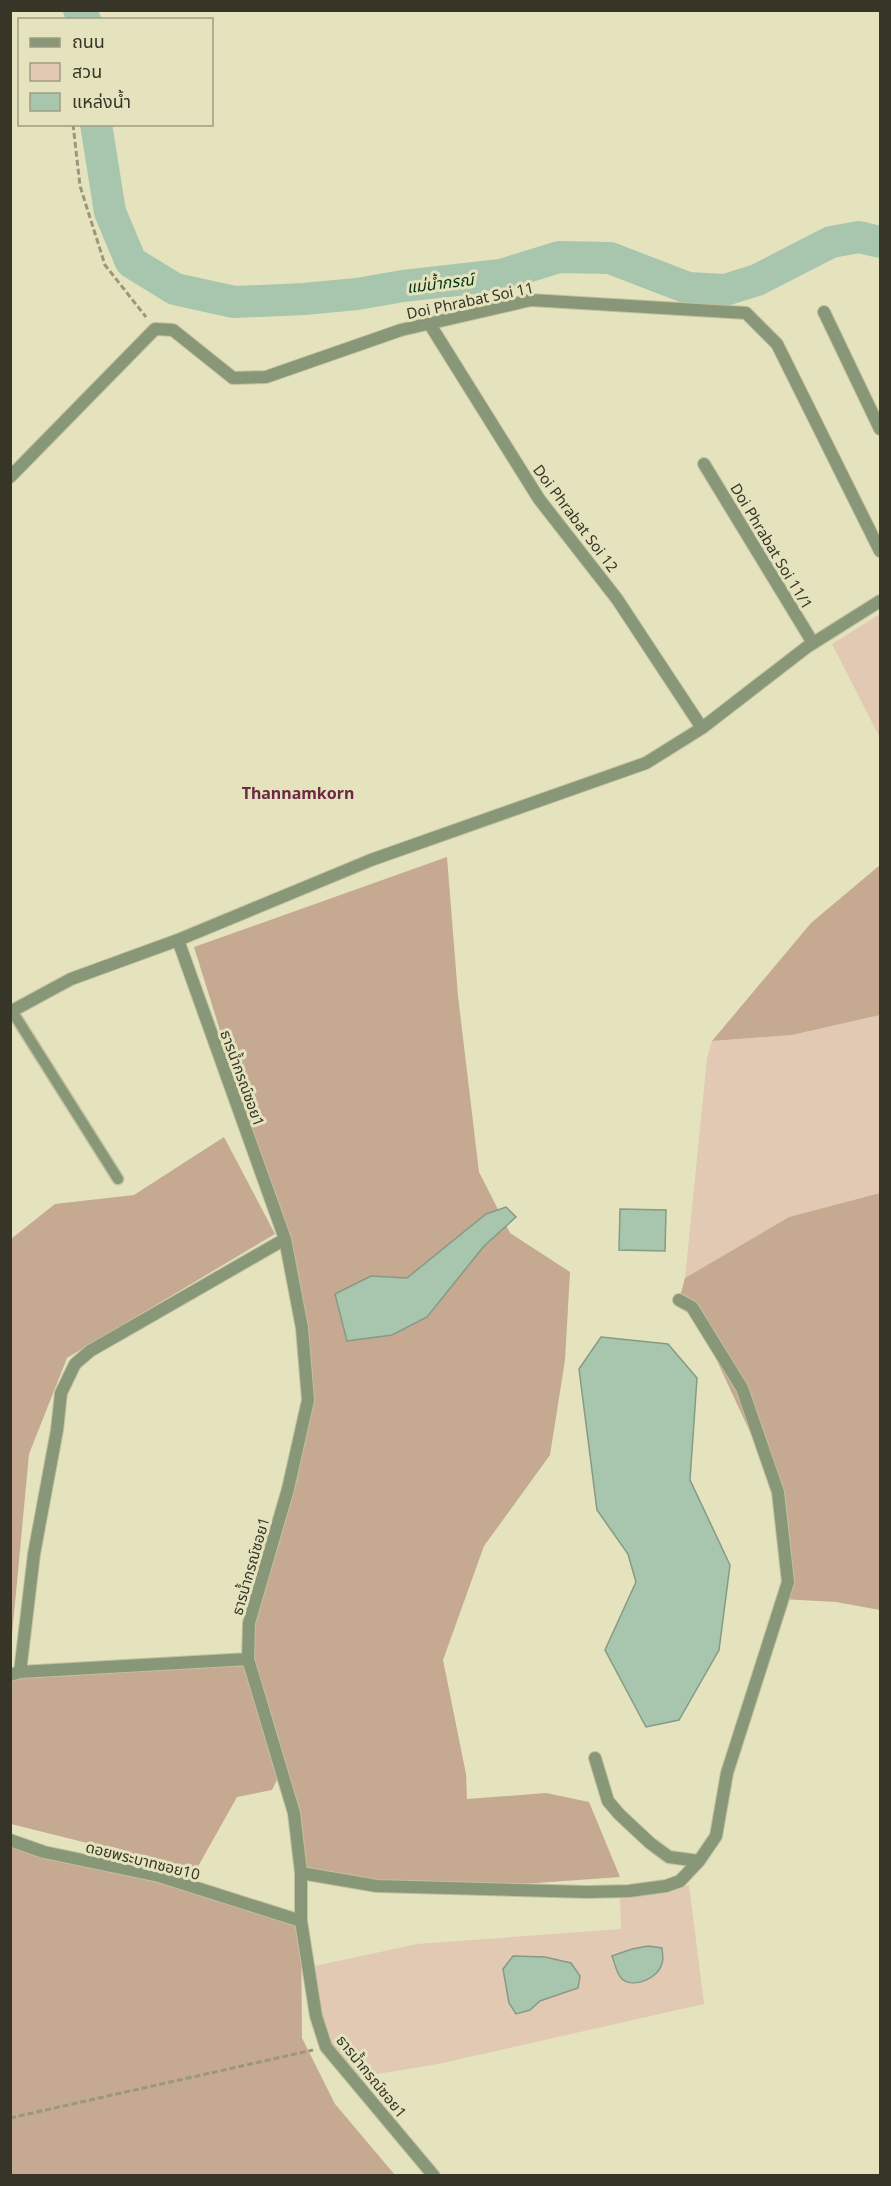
<svg xmlns="http://www.w3.org/2000/svg" width="891" height="2186" viewBox="0 0 891 2186" font-family="'Noto Sans','Noto Sans Thai',sans-serif">
<style>
.green{fill:#e2c9b3}
.forest{fill:#c5a990}
.water{fill:#a8c6ad;stroke:#869a85;stroke-width:1.5}
.lines{fill:none;stroke-linecap:round;stroke-linejoin:round}
.river{stroke:#a8c6ad;stroke-width:32}
.service-casing{stroke:#c1c0a0;stroke-width:13}
.minor-casing{stroke:#c1c0a0;stroke-width:14}
.path{stroke:#99987d;stroke-width:3;stroke-dasharray:6 3;stroke-linecap:butt}
.service{stroke:#889777;stroke-width:10}
.minor{stroke:#889777;stroke-width:12}
.labels{text-anchor:middle;dominant-baseline:central;stroke-width:6;stroke-linejoin:round;paint-order:stroke}
.street-label{font-size:15px;fill:#363527;stroke:#e4e3be}
.water-label{font-size:16px;font-style:italic;fill:#003312;stroke:#e4e3be}
.neighbourhood-label{font-size:16px;font-weight:bold;fill:#6d2943;stroke:#e4e3be}
</style>
<rect width="100%" height="100%" fill="#e4e3be"/>
<path class="green" d="M880,614V738L832,644Z
M880,1015V1193L789,1217L685,1278L707,1058L712,1041L792,1035Z
M689,1885L704,2004L438,2064L353,2078L326,2047L316,2016L315,1966L417,1944L621,1929L620,1897Z"/>
<path class="forest" d="M447,857L458,996L479,1172L510,1233L570,1272L565,1360L550,1455L484,1546L443,1660L466,1774L467,1799L546,1793L589,1802L620,1877L482,1887L377,1886L301,1873L281,1772L272,1790L237,1797L196,1870L11,1824V1682L20,1672L248,1659L249,1623L308,1400L285,1239L194,947Z
M880,865V1015L792,1035L712,1041L811,923Z
M224,1137L275,1234L67,1358L29,1454L11,1646V1239L55,1204L134,1195Z
M880,1193V1610L836,1602L782,1599L788,1582L778,1492L692,1307L679,1300L685,1278L789,1217Z
M11,1840L159,1876L301,1921L302,2038L335,2104L395,2175L11,2176Z"/>
<path class="water" d="M506,1207L516,1217L484,1246L427,1317L392,1335L347,1341L335,1294L371,1276L407,1278L486,1214Z
M620,1209L666,1210L665,1251L619,1250Z
M601,1337L668,1344L697,1378L690,1480L730,1565L719,1650L679,1720L646,1727L605,1650L636,1582L628,1554L597,1510L579,1369Z
M648,1946L662,1948C662,1952 664,1959 662,1963C659,1978 634,1989 622,1979C616,1973 615,1963 612,1956L632,1949Z
M513,1956L545,1957L571,1963L580,1976L578,1988L540,2001L530,2010L516,2014L509,2003L503,1969Z"/>
<g class="lines">
<path class="river" d="M79,10L85,20
M96,124L110,212L131,262L175,289L234,302L304,299L357,294L403,286L501,275L559,257L610,258L688,288L725,290L757,280L831,242L859,237L880,242"/>
<g class="service-casing">
<path id="service" d="M12,1011L118,1179"/>
</g>
<g class="minor-casing">
<path id="minor" d="M824,312L880,429
M429,323L539,499L617,599L702,728
M704,464L813,643
M10,477L155,329L173,330L233,378L266,377L401,330L531,300L746,313L777,344L880,551
M178,940L285,1239L302,1328L308,1400L288,1489L249,1623L248,1659L294,1813L301,1873V1921L316,2016L326,2047L434,2176
M10,1012L71,979L178,940L371,860L646,763L702,728L807,647L880,601
M20,1672L34,1554L57,1430L61,1393L75,1364L90,1351L285,1239
M10,1675L20,1672L248,1659
M595,1758L608,1801L619,1814L650,1843L669,1857L699,1861
M10,1840L44,1852L159,1876L301,1921
M301,1873L377,1886L587,1892L629,1891L666,1886L680,1881L699,1861L716,1836L727,1773L788,1582L778,1492L742,1388L692,1307L679,1300"/>
</g>
<path class="path" d="M73,124L80,186L105,265L146,317
M10,2118L313,2050"/>
<use href="#service" class="service"/>
<use href="#minor" class="minor"/>
</g>
<g class="labels">
<g class="street-label">
<text transform="translate(470 300) rotate(-12)">Doi Phrabat Soi 11</text>
<text transform="translate(576 518) rotate(53)">Doi Phrabat Soi 12</text>
<text transform="translate(772 546) rotate(59)">Doi Phrabat Soi 11/1</text>
<text transform="translate(243 1078) rotate(70)">ธารน้ำกรณ์ซอย1</text>
<text transform="translate(250 1566) rotate(-74)">ธารน้ำกรณ์ซอย1</text>
<text transform="translate(143 1860) rotate(14)">ดอยพระบาทซอย10</text>
<text transform="translate(372 2076) rotate(51)">ธารน้ำกรณ์ซอย1</text>
</g>
<g class="water-label">
<text transform="translate(440 283) rotate(-7)">แม่น้ำกรณ์</text>
</g>
<g class="neighbourhood-label">
<text x="298" y="793">Thannamkorn</text>
</g>
</g>
<rect width="891" height="2186" fill="none" stroke="#363527" stroke-width="24"/>
<rect x="18" y="18" width="195" height="108" fill="#e4e3be" stroke="#9e9d82" stroke-width="1.5"/>
<rect x="30" y="38" width="30" height="9" fill="#889777" stroke="#9e9d82" stroke-width="1.5"/>
<text x="72" y="48" font-size="18" fill="#363527">ถนน</text>
<rect x="30" y="63" width="30" height="18" fill="#e2c9b3" stroke="#9e9d82" stroke-width="1.5"/>
<text x="72" y="78" font-size="18" fill="#363527">สวน</text>
<rect x="30" y="93" width="30" height="18" fill="#a8c6ad" stroke="#9e9d82" stroke-width="1.5"/>
<text x="72" y="108" font-size="18" fill="#363527">แหล่งน้ำ</text>
</svg>
